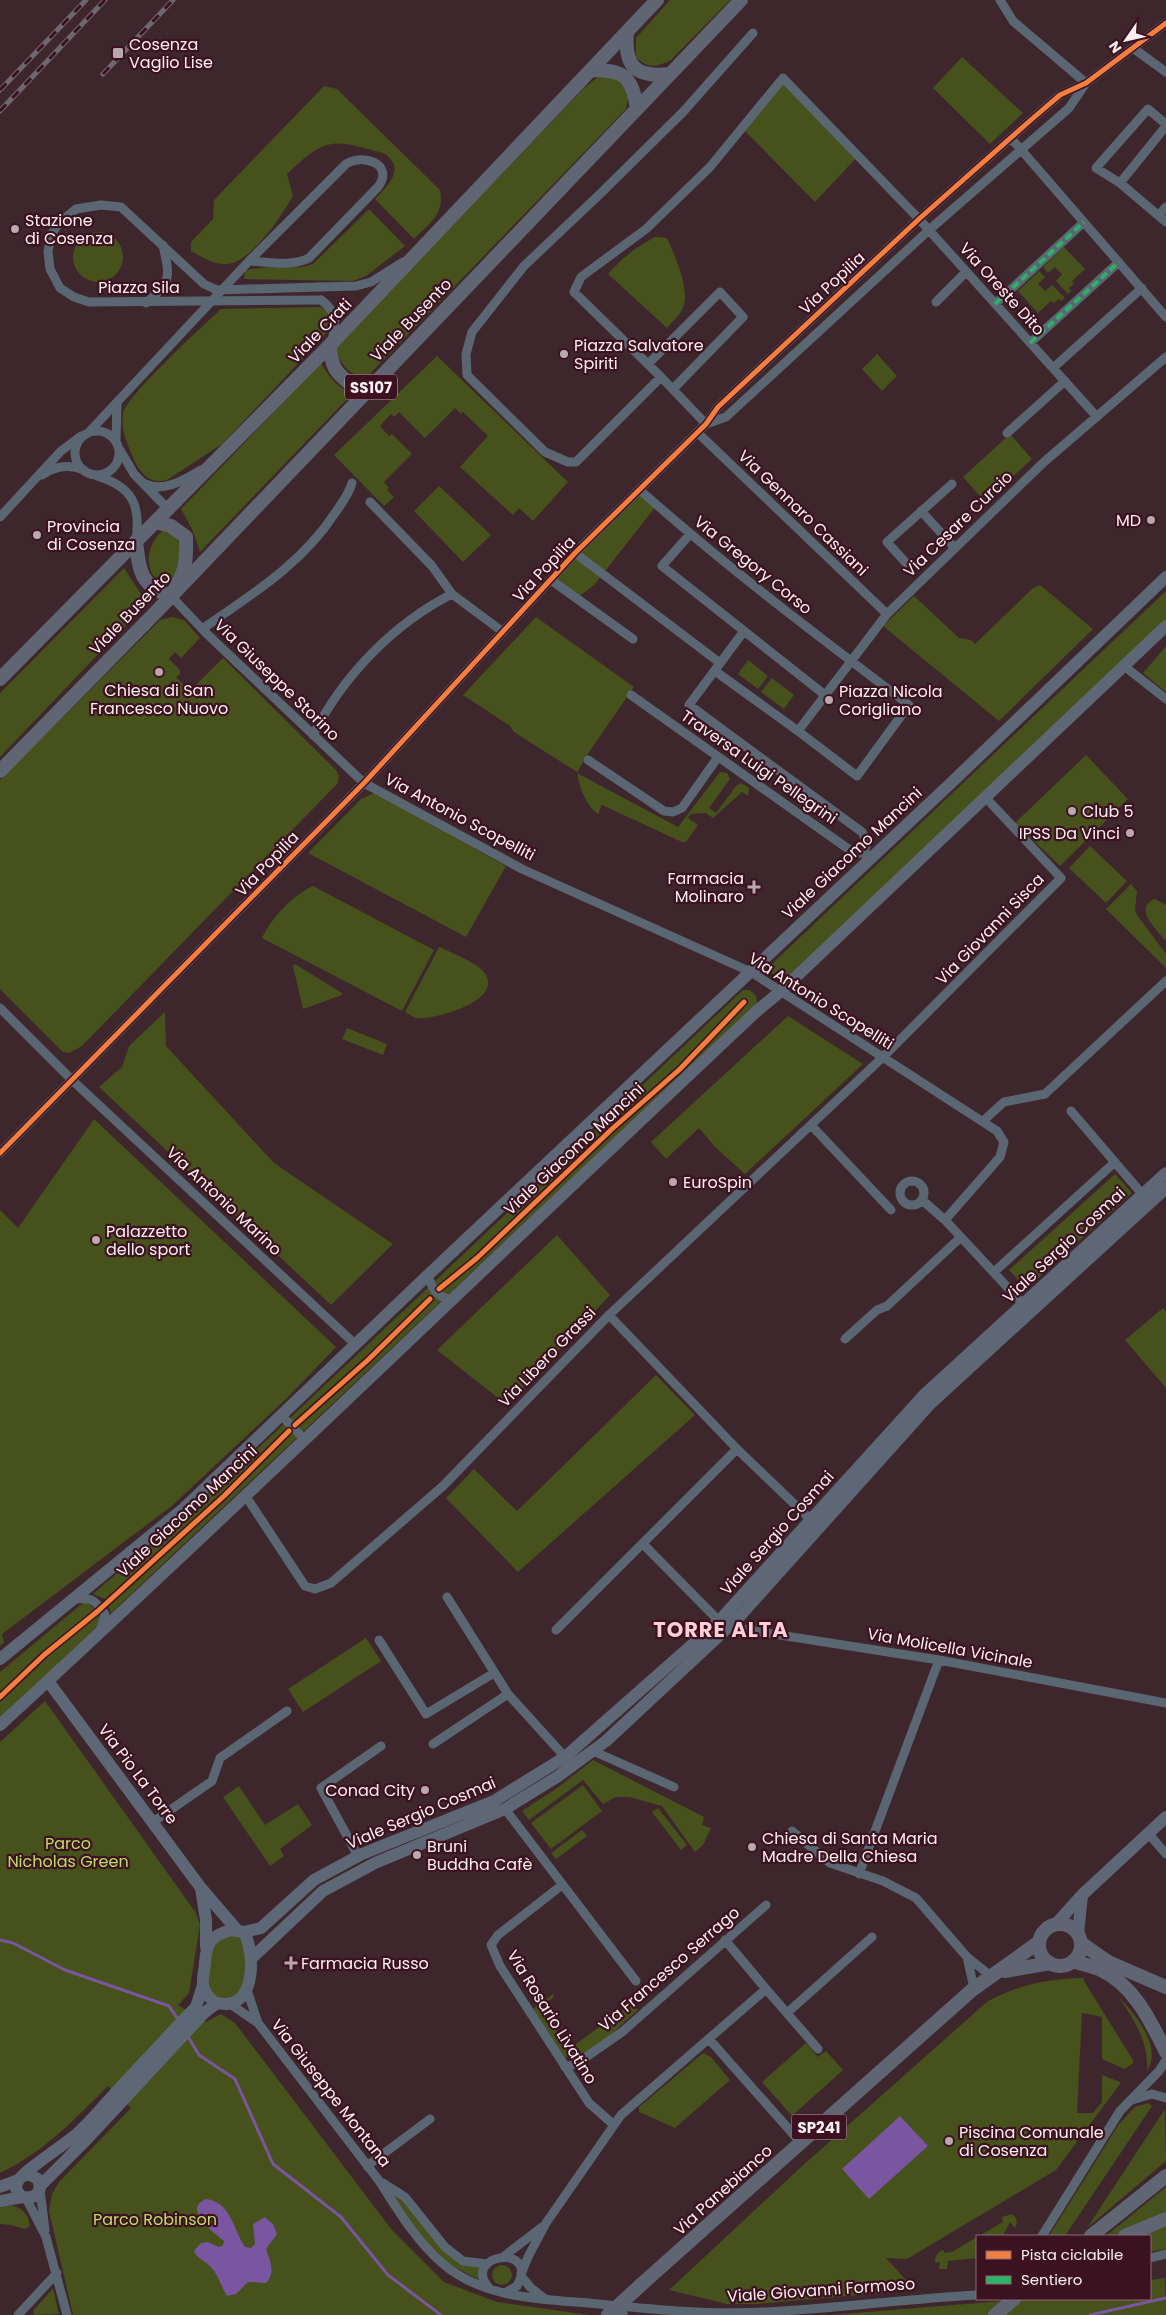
<svg xmlns="http://www.w3.org/2000/svg" width="1166" height="2315" viewBox="0 0 1166 2315" font-family="Poppins,sans-serif">
<style>
.green{fill:#46511b}
.water{fill:#79569f}
.lines{fill:none;stroke-linecap:round;stroke-linejoin:round}
.stream{stroke:#79569f;stroke-width:3}
.street{stroke:#5b6673;stroke-width:9}
.secondary{stroke:#5d6775;stroke-width:12}
.primary{stroke:#606573;stroke-width:14}
.rail-casing{stroke:#6d6870;stroke-width:5}
.rail{stroke:#3d1220;stroke-width:3;stroke-dasharray:9;stroke-linecap:butt}
.street-bridge{stroke:#5b6673;stroke-width:9}
.primary-bridge{stroke:#606573;stroke-width:14}
.quiet{stroke:#2db169;stroke-width:4;stroke-dasharray:8 4;stroke-linecap:butt}
.cycleway-casing{stroke:#3d1220;stroke-width:8}
.cycleway{stroke:#f27e40;stroke-width:5}
.poi-dot{fill:#b9a9ac;stroke:#3d1220;stroke-width:2}
.labels{text-anchor:middle;dominant-baseline:central;stroke-width:4.5;stroke-linejoin:round;paint-order:stroke}
.shield{fill:#3d1220;stroke:#c2adb2;stroke-width:1}
.shield-label{font-size:15px;font-weight:bold;fill:#fbeff1}
.poi-label{font-size:16px;fill:#fbeff1;stroke:#3d1220;text-anchor:start}
.street-label{font-size:16px;fill:#fbeff1;stroke:#3d1220}
.park-label{font-size:16px;fill:#bbdf65;stroke:#3d1220}
.district-label{font-size:21px;font-weight:bold;letter-spacing:1px;fill:#fecfd9;stroke:#3d1220}
</style>
<rect width="100%" height="100%" fill="#3e262d"/>
<path class="green" d="M670,0H730L671,60C658,67 647,69 636,57V38Z
M962,57L1023,113L990,144L933,88Z
M606,75L623,82L628,98L626,109L366,378C350,376 336,362 337,346L584,88L599,76Z
M783,78L858,156L815,202L742,128Z
M324,86L337,89L440,190C445,214 430,223 414,239L375,199C388,186 407,167 383,153C332,139 327,136 287,174L293,196C282,215 251,263 227,264C214,265 202,257 191,251V242L213,219L214,200Z
M369,209L405,246L366,276L353,281L244,279L245,271C268,263 293,272 313,264Z
M73 257a25 25 0 1 1 50 0a25 25 0 1 1-50 0Z
M655,237L667,238C674,254 692,292 682,310C679,316 672,322 667,328L608,274C622,258 636,247 655,237Z
M1064,247L1085,269L1072,281L1074,284L1069,288L1071,291L1068,294L1056,281L1062,274L1055,267L1048,273L1043,267Z
M1039,271L1045,277L1038,284L1045,291L1052,285L1065,298L1061,301L1059,299L1054,303L1051,301L1038,313L1018,291Z
M321,307L327,311L329,321L325,335L222,444L167,480C151,484 142,476 135,462C129,447 120,431 123,414C125,397 204,325 221,309Z
M877,354L897,376L882,391L862,369Z
M437,356L568,482L533,521L519,508L513,515L460,467L488,436L463,412L461,414L455,408L425,438L399,412L394,417L391,414L380,426L389,436L392,434L412,454L384,482L389,488L387,490L394,497L384,506L334,455Z
M321,363C329,377 337,387 352,394L200,552L192,529L181,509Z
M1010,434L1032,459L985,502L963,477Z
M439,486L491,535L463,562L414,511Z
M640,490L657,505L594,585L577,598L551,580Z
M162,531H169C172,533 176,536 178,540C185,553 181,582 163,585C142,571 146,547 162,531Z
M124,568L147,603L0,757V693Z
M1040,585L1093,629L999,721L883,626L914,596L959,638L971,640L975,644L1033,588Z
M1166,591V620L785,981L770,972L769,967L776,960Z
M172,617L184,620L200,638L181,658L175,652L169,659L180,670V674L176,677L190,691L223,658L336,770L339,776L338,783L82,1046L69,1053L63,1052L0,989V780L160,620Z
M536,617L634,687L587,755L577,773L678,827L720,772L727,773L730,779L709,808L716,813L736,786L741,783L749,788L748,796L742,792L713,818L706,813L691,814L688,818L698,825L686,842H682L602,805L598,814C586,806 579,786 577,772L514,732L510,726L463,695Z
M1166,646V692L1143,673Z
M748,660L768,676L758,689L738,674Z
M772,678L794,695L784,709L761,692Z
M1086,755L1128,799L1060,866L1015,823Z
M374,793L506,866L466,937L308,853L361,799Z
M1090,846L1127,881L1106,903L1069,868Z
M1131,884L1137,891L1135,910L1137,915L1166,954V968L1106,909Z
M313,886L434,950L402,1011L262,938C272,917 292,896 313,886Z
M1155,899L1166,905V941C1157,930 1132,908 1155,899Z
M439,947C450,952 475,962 483,971C508,999 437,1020 418,1018C414,1018 409,1014 405,1012Z
M295,964L342,993V995L303,1009L293,966Z
M743,990H750L756,996L757,1003L111,1613L105,1599L93,1594L218,1486Z
M165,1012L166,1046L274,1163L393,1244L331,1305L99,1087L122,1067L129,1046Z
M788,1016L863,1064L745,1174L715,1147L699,1128L666,1159L651,1142Z
M347,1028L387,1044L383,1055L342,1039Z
M94,1119L336,1347L287,1398L173,1505L2,1634L4,1642L0,1646V1210L18,1228Z
M1115,1174L1132,1193L1026,1289L1009,1270Z
M557,1235L610,1295L507,1405L437,1350Z
M1163,1308L1166,1311V1388L1125,1340Z
M656,1375L695,1415L518,1572L446,1498L474,1469L517,1511Z
M84,1602C93,1605 100,1614 100,1624L0,1718V1672Z
M366,1638L381,1661L303,1712L288,1689Z
M45,1701L196,1913L200,1925L189,1993L178,2005L206,2022L221,2014L235,2023L392,2230L444,2282L497,2302L589,2315H73L49,2211L52,2194L59,2182L131,2108L108,2086C75,2119 43,2153 0,2173V1742Z
M593,1760L704,1817L702,1825L711,1828L703,1845L695,1852L662,1806L629,1797H616L603,1804L583,1780L529,1820L522,1811L557,1788Z
M583,1785L602,1811L551,1849L531,1823Z
M239,1786L265,1825L298,1804L312,1825L280,1849L284,1856L270,1866L223,1797Z
M658,1808L687,1845L681,1850L652,1812Z
M582,1830L587,1836L556,1859L551,1853Z
M237,1932L247,1943L245,1989L229,2001L208,1993L209,1950L213,1941Z
M1084,1978V1981L1133,2060V2063L1125,2069L1102,2059V2017L1082,2013L1077,2113H1093L1102,2102V2075L1120,2082V2084L1056,2170L907,2259L886,2258L907,2281L905,2291L755,2304H727L669,2290L800,2168L988,2001C1021,1984 1047,1979 1084,1978Z
M553,1994L554,1997L540,2007L569,2049L632,2003L638,2010C617,2027 593,2058 564,2057L533,2009Z
M1119,1997C1135,2015 1163,2046 1147,2071C1149,2042 1134,2020 1119,1997Z
M806,2043L818,2057L826,2051L843,2070L792,2116L762,2082Z
M703,2053L711,2057L730,2080L675,2128L639,2112V2107Z
M1148,2103L1152,2106L1065,2236H1049L1119,2124L1135,2107Z
M1165,2109L1166,2161L1087,2228Z
M1166,2187V2213L1113,2236H1106Z
M392,2192L404,2201L443,2249L483,2266V2282C471,2275 457,2269 445,2261C426,2246 403,2214 392,2192Z
M0,2205C16,2204 28,2209 30,2226L25,2229L11,2225L0,2224Z
M1012,2214C1017,2218 1018,2222 1015,2228L1010,2222L1003,2236H979L1003,2222L1002,2217Z
M1166,2226V2249L1150,2252V2236H1143Z
M977,2237V2258L948,2261L947,2269H939L940,2262L935,2263C935,2256 937,2252 943,2250L945,2253L952,2252Z
M492 2275a10 10 0 1 1 20 0a10 10 0 1 1-20 0Z
M1165,2278L1166,2315H830L1026,2299H1150V2280Z
M53,2288L59,2314L34,2315L33,2311Z"/>
<path class="water" d="M900,2116L928,2146L869,2199L842,2169Z
M206,2199C231,2202 233,2229 245,2247L251,2248L255,2244L253,2224L265,2217L273,2224L277,2234L266,2249C270,2261 276,2273 266,2283L248,2282L236,2294L227,2296C221,2287 219,2276 211,2267C206,2261 197,2259 194,2251L201,2243L208,2242L219,2247L223,2245L224,2241C213,2232 182,2209 206,2199Z"/>
<g class="lines">
<path class="stream" d="M0,1940L13,1943L65,1970L169,2006L179,2021
M187,2035L199,2055L235,2079L273,2164L341,2217L388,2275L441,2315
M1090,2315L1166,2298"/>
<path class="street" d="M1000,0L1013,21L1086,83
M1133,48L1166,72
M1166,124L1148,109L1096,168L1120,183L1166,222
M1011,138L1166,317
M1120,183L1166,126
M1159,215L1166,207
M320,287L356,286L371,282L403,262
M321,300C337,311 336,323 332,341
M936,302L966,272
M146,303C172,281 170,278 163,245
M995,304L1084,222
M1030,343L1119,262
M648,364L720,292L743,317L673,389
M1053,368L1142,288
M661,377L576,462H568L545,452L467,375L466,354L472,332L524,266L600,194L683,112L753,33
M706,424L661,377L574,292L581,277L646,229L710,167L783,78L919,219L1097,417
M706,424L726,417L929,230L1069,108L1086,83
M75 453a22 22 0 1 1 44 0a22 22 0 1 1-44 0Z
M90,431L249,261L346,164C363,153 395,164 378,187L309,258C292,267 268,262 249,261
M698,433L887,614
M1007,433L1065,381
M116,440L117,403
M120,450L134,474L168,509
M42,475C55,466 69,464 84,470
M97,476C133,487 141,505 136,541
M146,484C164,493 185,479 201,470
M640,490C725,566 818,636 909,705L857,776L798,731L887,614L1044,462L1166,357
M370,502L432,566L452,594
M921,511L954,547
M0,517L61,451L81,436
M690,534L662,566L825,695
M575,553L720,663
M906,563L887,542L952,484
M551,580L633,639
M171,596L206,633L364,783L522,869L751,972L997,1131L1004,1142L1000,1157L945,1220L1024,1305
M202,629C251,595 302,564 335,513C342,503 349,494 352,483
M744,631L689,705L862,832L867,842L864,853
M1124,666L1166,699
M715,671L798,731
M631,695L854,853H864L867,856
M313,735C343,676 393,624 452,594L503,632
M588,760L664,811L673,812L682,808L718,757
M0,1008L72,1080L355,1344
M1071,1111L1143,1195
M983,1121L1004,1102L1045,1094L1166,981
M811,1125L891,1210
M0,1153L364,783L575,553L706,424L718,407L919,219L1032,119L1060,95L1086,83L1166,23
M900 1193a12 12 0 1 1 24 0a12 12 0 1 1-24 0Z
M922,1200L945,1220
M994,1272L1115,1162
M428,1275C432,1289 436,1296 451,1300
M609,1315L737,1449L814,1523
M845,1339L877,1310L887,1306L961,1237
M282,1416L304,1439
M245,1495L305,1586L315,1589L331,1583L443,1486L609,1315L883,1057L1061,878L985,797
M643,1544L719,1621
M447,1597L508,1694L565,1757
M73,1599C91,1598 94,1598 105,1614L100,1631
M729,1627L939,1660L1166,1703
M556,1630L737,1449
M379,1640L426,1714L494,1673
M433,1744L508,1694
M593,1751L674,1787
M505,1809L636,1981
M153,1822L212,1781L220,1758L287,1711
M792,1831L830,1863L883,1881L916,1898L967,1957L991,1976
M1148,1833L1166,1854
M358,1856L321,1788L381,1746
M859,1874L939,1660
M562,1885L498,1935L491,1945L500,1966L589,2103L614,2125
M725,1940L766,1989
M967,1957L974,1988
M247,1990L258,2023L380,2182C397,2209 417,2242 442,2263C482,2298 539,2299 589,2303C647,2309 707,2315 766,2312C837,2308 907,2299 977,2295
M230,2004L258,2023
M787,2013L872,1937
M709,2039L801,2143
M565,2067L576,2064L622,2032L766,1905
M1132,2100L1152,2094L1166,2098
M367,2166L430,2119
M383,2183L405,2197L445,2247L463,2261L487,2264
M40,2190L45,2230
M26,2198L46,2237L67,2315
M1042,2236L1120,2111L1159,2071L1166,2060
M503,2257L542,2227
M1150,2258L1166,2254
M521,2274L528,2257L546,2223L621,2115L766,1989L818,2049
M521,2276L531,2288L544,2298
M490,2289C458,2254 541,2242 517,2286L505,2293
M18,2315L57,2273"/>
<path class="secondary" d="M0,1659L182,1510L428,1275L951,783L1166,577
M48,1681L201,1888L237,1930
M0,1725C256,1490 505,1247 758,1010L781,991L1166,626
M201,1888L206,1920V1947
M1056,1924L1082,1895L1166,1817
M231,1930L244,1932C254,1950 257,2001 227,2004C222,2004 217,2004 213,2001C208,1996 204,1992 203,1985C202,1978 205,1969 205,1962C207,1941 211,1936 231,1930Z
M244,1932L261,1928L314,1880L362,1854L494,1801L565,1757L719,1621L924,1395L1166,1173
M1078,1934L1082,1895
M252,1958L323,1891L375,1863L505,1809L557,1777L606,1741L739,1617L930,1404L1166,1188
M21,2177L28,2174L38,2179L40,2188L36,2196L26,2198C19,2196 13,2189 18,2181C23,2171 66,2144 78,2133C92,2120 104,2105 117,2091C143,2063 169,2035 196,2007L203,1985
M40,2186L88,2138L204,2013L217,2003
M0,2187L18,2180
M0,2201L23,2197"/>
<path class="primary" d="M627,32C624,66 635,78 670,74
M591,70C624,70 632,76 637,109
M330,345C331,368 336,373 353,386L372,385
M136,541C139,570 140,586 171,596C185,572 187,565 186,537L171,526L155,522
M0,679L330,345L657,0
M0,771L157,611L741,0
M1039 1945a21 21 0 1 1 42 0a21 21 0 1 1-42 0Z
M1081,1943L1108,1962L1166,1987
M1073,1961C1082,1964 1091,1966 1099,1969C1134,1985 1150,2020 1166,2052
M1005,1971L1050,1963
M1091,2236L1166,2176
M1125,2236L1166,2219
M643,2283L972,1990L1039,1942
M995,2315L1014,2299"/>
<g class="rail-casing">
<path id="rail" d="M103,74L173,0
M0,90L86,0
M0,111L105,0"/>
</g>
<use href="#rail" class="rail"/>
<path class="street-bridge" d="M320,287L217,290L204,284L121,207L101,205L76,209L59,223L51,235L48,252L50,269L60,288L74,297L89,302L321,300
M623,2315V2301"/>
<path class="primary-bridge" d="M608,2315L643,2283"/>
<path class="quiet" d="M995,304L1084,222
M1030,343L1119,262"/>
<g class="cycleway-casing">
<path id="cycleway" d="M0,1153L364,783L575,553L706,424L718,407L919,219L1032,119L1060,95L1086,83L1166,23
M439,1289L477,1258L612,1129L680,1069L744,1002
M295,1425L369,1359L430,1299
M0,1697L44,1655L98,1611L224,1496L289,1431"/>
</g>
<use href="#cycleway" class="cycleway"/>
</g>
<g class="poi-dot">
<rect x="112" y="47" width="12" height="12" rx="2.5"/>
<circle cx="15" cy="229" r="5"/>
<circle cx="564" cy="354" r="5"/>
<circle cx="1151" cy="520" r="5"/>
<circle cx="37" cy="535" r="5"/>
<circle cx="159" cy="672" r="5"/>
<circle cx="829" cy="700" r="5"/>
<circle cx="1072" cy="811" r="5"/>
<circle cx="1130" cy="833" r="5"/>
<path d="M751.5 879.5h5v5h5v5h-5v5h-5v-5h-5v-5h5z"/>
<circle cx="673" cy="1182" r="5"/>
<circle cx="96" cy="1240" r="5"/>
<circle cx="425" cy="1790" r="5"/>
<circle cx="752" cy="1847" r="5"/>
<circle cx="417" cy="1855" r="5"/>
<path d="M288.5 1955.5h5v5h5v5h-5v5h-5v-5h-5v-5h5z"/>
<circle cx="949" cy="2141" r="5"/>
</g>
<g class="labels">
<g class="shield">
<rect x="345" y="374.5" width="52" height="25" rx="4"/>
<rect x="791.5" y="2114.5" width="55" height="25" rx="4"/>
</g>
<g class="shield-label">
<text x="371" y="387">SS107</text>
<text x="819" y="2127">SP241</text>
</g>
<g class="poi-label">
<text x="129" y="44">Cosenza<tspan x="129" dy="18">Vaglio Lise</tspan></text>
<text x="25" y="220">Stazione<tspan x="25" dy="18">di Cosenza</tspan></text>
<text x="574" y="345">Piazza Salvatore<tspan x="574" dy="18">Spiriti</tspan></text>
<text x="1141" y="520" text-anchor="end">MD</text>
<text x="47" y="526">Provincia<tspan x="47" dy="18">di Cosenza</tspan></text>
<text x="159" y="690" text-anchor="middle">Chiesa di San<tspan x="159" dy="18">Francesco Nuovo</tspan></text>
<text x="839" y="691">Piazza Nicola<tspan x="839" dy="18">Corigliano</tspan></text>
<text x="1082" y="811">Club 5</text>
<text x="1120" y="833" text-anchor="end">IPSS Da Vinci</text>
<text x="744" y="878" text-anchor="end">Farmacia<tspan x="744" dy="18">Molinaro</tspan></text>
<text x="683" y="1182">EuroSpin</text>
<text x="106" y="1231">Palazzetto<tspan x="106" dy="18">dello sport</tspan></text>
<text x="415" y="1790" text-anchor="end">Conad City</text>
<text x="762" y="1838">Chiesa di Santa Maria<tspan x="762" dy="18">Madre Della Chiesa</tspan></text>
<text x="427" y="1846">Bruni<tspan x="427" dy="18">Buddha Cafè</tspan></text>
<text x="301" y="1963">Farmacia Russo</text>
<text x="959" y="2132">Piscina Comunale<tspan x="959" dy="18">di Cosenza</tspan></text>
</g>
<g class="street-label">
<text transform="translate(832 283) rotate(-43)">Via Popilia</text>
<text x="139" y="287">Piazza Sila</text>
<text transform="translate(1002 289) rotate(48)">Via Oreste Dito</text>
<text transform="translate(411 320) rotate(-46)">Viale Busento</text>
<text transform="translate(320 331) rotate(-46)">Viale Crati</text>
<text transform="translate(803 513) rotate(44)">Via Gennaro Cassiani</text>
<text transform="translate(958 524) rotate(-44)">Via Cesare Curcio</text>
<text transform="translate(753 565) rotate(39)">Via Gregory Corso</text>
<text transform="translate(544 569) rotate(-47)">Via Popilia</text>
<text transform="translate(130 613) rotate(-46)">Viale Busento</text>
<text transform="translate(277 680) rotate(44)">Via Giuseppe Storino</text>
<text transform="translate(759 767) rotate(35)">Traversa Luigi Pellegrini</text>
<text transform="translate(460 817) rotate(28)">Via Antonio Scopelliti</text>
<text transform="translate(852 853) rotate(-43)">Viale Giacomo Mancini</text>
<text transform="translate(267 864) rotate(-46)">Via Popilia</text>
<text transform="translate(990 929) rotate(-46)">Via Giovanni Sisca</text>
<text transform="translate(821 1001) rotate(32)">Via Antonio Scopelliti</text>
<text transform="translate(574 1149) rotate(-43)">Viale Giacomo Mancini</text>
<text transform="translate(224 1201) rotate(43)">Via Antonio Marino</text>
<text transform="translate(1064 1245) rotate(-43)">Viale Sergio Cosmai</text>
<text transform="translate(547 1357) rotate(-46)">Via Libero Grassi</text>
<text transform="translate(187 1511) rotate(-43)">Viale Giacomo Mancini</text>
<text transform="translate(777 1533) rotate(-48)">Viale Sergio Cosmai</text>
<text transform="translate(950 1648) rotate(10)">Via Molicella Vicinale</text>
<text transform="translate(138 1774) rotate(53)">Via Pio La Torre</text>
<text transform="translate(421 1813) rotate(-23)">Viale Sergio Cosmai</text>
<text transform="translate(669 1969) rotate(-41)">Via Francesco Serrago</text>
<text transform="translate(552 2017) rotate(58)">Via Rosario Livatino</text>
<text transform="translate(331 2093) rotate(52)">Via Giuseppe Montana</text>
<text transform="translate(723 2190) rotate(-42)">Via Panebianco</text>
<text transform="translate(821 2290) rotate(-4)">Viale Giovanni Formoso</text>
</g>
<g class="park-label">
<text x="68" y="1843">Parco<tspan x="68" dy="18">Nicholas Green</tspan></text>
<text x="155" y="2219">Parco Robinson</text>
</g>
<g class="district-label">
<text x="721" y="1629">TORRE ALTA</text>
</g>
</g>
<rect x="976" y="2235" width="175" height="65" fill="#3d1220" stroke="#896a74"/>
<rect x="986" y="2251" width="25" height="8" fill="#f27e40" stroke="#896a74"/>
<text x="1021" y="2260" font-size="15" fill="#fbeff1">Pista ciclabile</text>
<rect x="986" y="2276" width="25" height="8" fill="#2db169" stroke="#896a74"/>
<text x="1021" y="2285" font-size="15" fill="#fbeff1">Sentiero</text>
<g transform="translate(1126 40) rotate(236)" stroke="#3d1220" stroke-width="4" paint-order="stroke">
<path d="M0-4L9 19L0 12L-9 19Z" fill="#fbeff1"/>
<text y="-8" font-size="14" font-weight="bold" text-anchor="middle" fill="#fbeff1">N</text>
</g>
</svg>
